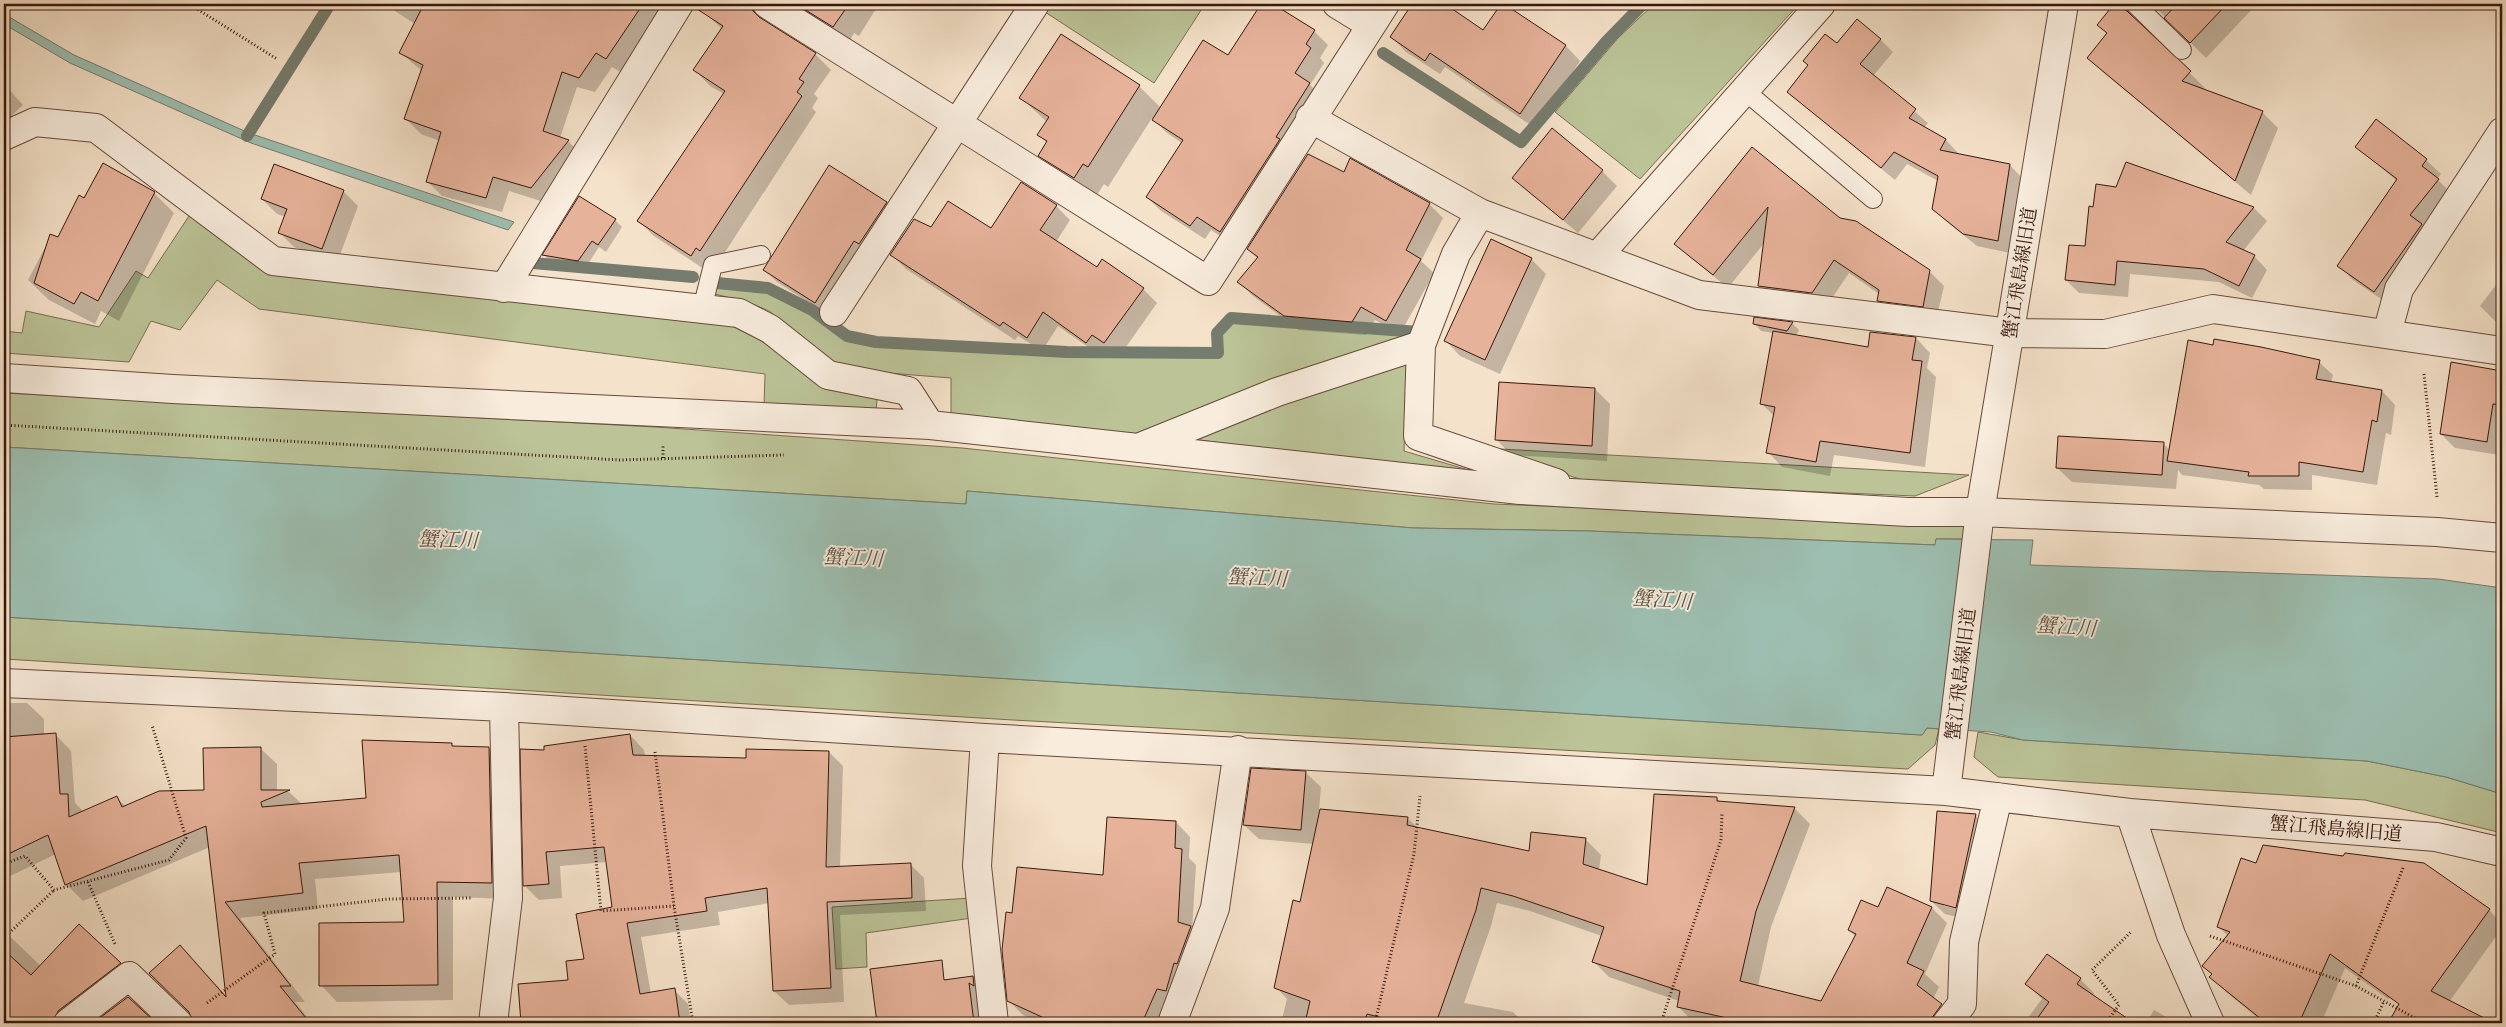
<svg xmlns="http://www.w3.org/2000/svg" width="2506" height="1027" viewBox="0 0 2506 1027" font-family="'IM FELL French Canon','Noto Serif JP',serif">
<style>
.green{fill:#bbc397;stroke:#7a6e50}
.water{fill:#9dbfb1;stroke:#757c6e}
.shadow{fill:#0003;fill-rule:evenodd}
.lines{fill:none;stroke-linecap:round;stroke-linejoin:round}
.stream{stroke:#757c6e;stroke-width:12}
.building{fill:#e6b29a;stroke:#38180a}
.lane-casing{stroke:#674a3a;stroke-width:20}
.street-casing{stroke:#674a3a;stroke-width:30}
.path{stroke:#38180a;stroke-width:3;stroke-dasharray:1 2.5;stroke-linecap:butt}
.lane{stroke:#f8ecdd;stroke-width:18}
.street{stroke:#f8ecdd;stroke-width:28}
.labels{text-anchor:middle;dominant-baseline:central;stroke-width:4;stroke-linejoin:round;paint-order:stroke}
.street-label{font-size:19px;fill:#38180a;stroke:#f8ecdd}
.water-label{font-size:20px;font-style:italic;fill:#5b5244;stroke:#f8ecdd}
</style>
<rect width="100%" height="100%" fill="#f5e2ca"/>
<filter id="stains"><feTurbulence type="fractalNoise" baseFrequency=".004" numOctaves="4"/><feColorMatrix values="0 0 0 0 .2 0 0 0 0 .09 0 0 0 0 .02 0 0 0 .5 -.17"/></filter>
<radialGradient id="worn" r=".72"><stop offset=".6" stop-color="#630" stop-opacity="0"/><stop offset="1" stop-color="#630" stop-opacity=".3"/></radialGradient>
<path class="green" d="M1051,4H1205L1154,83L1045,12Z
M1654,4H1799L1640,179L1555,112L1618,38Z
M191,213L267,270L726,323L763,342L827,388L877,397L876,415L764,406L765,374L259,309L217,280L180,330L151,321L129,362L4,353V331L22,333L26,311L99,327L136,271L148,278Z
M716,286L767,292L810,312L848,339L875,345L1222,356V334L1232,322L1416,336L1143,436L951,419V378L850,370L828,358L769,311L750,303L715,294Z
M1407,357L1404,451L1482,474L1483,478L1192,439Z
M4,393L655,427L962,448L1494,504L1957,523L1967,528L1964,539H1936V545L1589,531L1413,528L967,491L966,504L4,447Z
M1482,448L1917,472L1969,475L1915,496L1589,482Z
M4,617L1922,735L1927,728L1939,729L1935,745L1908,769L1013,720L4,659Z
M1978,732L2023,740L2367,761L2446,777L2502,794V833L2365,800L1998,777L1974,757Z
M971,898L972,918L866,933L867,967L836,969L832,907Z"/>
<path class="water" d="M4,14L74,55L249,133L514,222L508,230L251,143L70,63L4,24Z
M4,447L966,504L967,491L1413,528L1589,531L1935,545L1936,539L2033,540L2030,565L2438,579L2502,588V794L2446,777L2367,761L2023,740L1991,732L1927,728L1922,735L4,617Z"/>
<path class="shadow" d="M384,4H668L622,73L612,67L595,92L577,87L560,138L568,141L583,156L547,203L509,191L502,212L442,196L427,181L440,141L421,134L406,119L422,71L401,53L415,24Z
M710,4H781L766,19L767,22L815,54L831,70L814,94L818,98L812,108L816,112L716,266L707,271L654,236L639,221L724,94L710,86L695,70L722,29L704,12Z
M785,4H879L859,36L854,33L849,42Z
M1262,4H1271L1314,31L1328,45L1320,58L1324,63L1310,85L1324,98L1235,246L1211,230L1205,239L1161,211L1147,197L1182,143L1167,133L1152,118L1108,187L1104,184L1095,198L1060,176L1040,156L1047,143L1039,135L1047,122L1021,98L1139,86L1161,108L1228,57Z
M1414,4H1443L1484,31L1502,4L1566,46L1580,61L1535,128L1445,67L1440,74L1406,52L1392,37Z
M2115,4H2257L2206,58L2159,11L2149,9L2140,17L2143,27L2205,88L2203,90L2262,112L2278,128L2251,195L2104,73L2088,58L2108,34L2098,25Z
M1880,39L1893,52L1873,76L1928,123L1924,128L1946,140L1958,153L1957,155L2010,165L2022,178L2010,253L1977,246L1946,221L1933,208L1938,181L1907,164L1895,180L1788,92L1837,45Z
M4,84L23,105L4,123Z
M2357,146L2426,160L2441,174L2437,179L2453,195L2390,305L2353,280L2339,265L2397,181Z
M1753,149L1839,219L1929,271L1944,286L1936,320L1892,315L1878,301L1879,294L1849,273L1826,307L1773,300L1759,286L1765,242L1728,288L1690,257L1676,243Z
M2126,164L2254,208L2267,221L2243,251L2254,256L2267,270L2252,298L2219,282L2130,274L2128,297L2079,293L2066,280L2086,248L2094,209L2116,188Z
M1602,171L1617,186L1578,233L1513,178Z
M1344,173L1429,204L1443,218L1421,261L1434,273L1400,334L1375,320L1366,335L1299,330L1253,296L1239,282L1258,259L1248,249Z
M343,191L358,206L337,263L294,247L280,233L286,217L277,214L262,199Z
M154,193L174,213L119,321L101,311L95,324L49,300L28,280L51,236L58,239L85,200Z
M887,203L899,215L828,315L777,282L765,270Z
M1056,206L1070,220L1056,242L1097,268L1143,289L1157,303L1119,357L1107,348L1101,356L1058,326L1042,351L1018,336L1015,340L906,269L892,255L931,229L991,230Z
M615,220L622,227L606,252L599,247L586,267L551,262L544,255Z
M1531,259L1546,274L1500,374L1460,356L1446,341Z
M2502,277V328L2480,306Z
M1755,319L1792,323L1799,330L1796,336L1868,348L1871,333L1916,338L1930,353L1927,368L1936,377L1925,467L1834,455L1830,476L1782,467L1768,452L1774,416L1761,403L1774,333L1761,331L1754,323Z
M2319,362L2333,375L2331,383L2382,391L2395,405L2391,435L2386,433L2377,485L2312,475V490L2264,489L2259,485L2182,475L2178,470L2176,489L2072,482L2057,468L2164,444L2170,450Z
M2452,364L2502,372L2500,455L2455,448L2441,434Z
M1595,389L1610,404L1607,461L1511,455L1497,440Z
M4,703H27L44,719V735L55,734L71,751L75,803L84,812L116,797L126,807L205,792L260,748L277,764V791L289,792L302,804L367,799L452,745L454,747L489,749L505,765L508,899L453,897V1000L337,1002L321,985L405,924L401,872L315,879L318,909L240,918L305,1002H295L312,1023H194L196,963L228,998L210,847L83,901L66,884L56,854L4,879Z
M630,735L644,750L645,757L747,759L829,752L843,766L840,868L910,864L924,878L926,911L840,915L844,1002L789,1005L774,991L769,903L718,912L720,925L641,937L651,994L674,990L688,1004L691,1023H522L519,985L569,981L586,960L613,908L607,862L560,866L562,898L539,900L525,886L522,750L546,751Z
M1252,770L1306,773L1321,787L1319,810L1407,818L1418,828L1530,853L1585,839L1601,855L1599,870L1648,887L1716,798L1721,802L1794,808L1810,824L1771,927L1758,986L1821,1002L1856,937L1849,930L1879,909L1888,888L1932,908L1947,923L1925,974L1939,987L1933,999L1957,1020L1955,1023L1693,1022L1678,1006L1679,1001L1609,977L1594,962L1602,936L1530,911L1497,903L1491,926L1464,1003L1513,1012L1524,1023H1281L1287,999L1276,987L1301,903L1313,844L1259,839L1244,825Z
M1975,815L1989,829L1969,920L1945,914L1931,901ZM1944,903L1962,908V910L1944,906Z
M1176,822L1190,837L1189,858L1196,865L1192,929L1205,942L1163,1023H1040L1023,1015L1009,1001L1013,915L1105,876Z
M2256,864L2489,910L2502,924V928L2449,1002L2464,1017L2461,1023H2390L2409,988L2388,999L2345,968L2321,1023H2264L2226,992L2211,977L2213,975L2204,966L2228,936L2218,926Z
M79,925L136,980L79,1023H4V931L41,966Z
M2047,956L2080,979L2094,993L2093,996L2132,1023H2024L2042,999L2027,984Z
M973,977L994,999L992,1023H885L884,1014Z
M128,998L154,1023H95Z
M2154,1010L2177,1023H2146Z"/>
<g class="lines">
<path class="stream" d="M1383,53L1521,142L1606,42L1643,4
M247,136L330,4
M533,263L693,277
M717,283L768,288L812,310L847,336L876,342L1067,352L1218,353L1217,333L1231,318L1419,332L1422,324"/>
</g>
<path class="building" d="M424,4H643L606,59L596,53L579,78L562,72L543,131L569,140L531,188L493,177L486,198L426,182L441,132L404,119L423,65L399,53Z
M695,4H751L753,11L759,17L816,53L799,79L804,82L797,92L802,96L700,251L696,248L691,256L637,221L725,91L693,70L723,26L694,7Z
M796,4H849L833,27Z
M1261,4H1273L1315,30L1306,44L1311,48L1295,73L1310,83L1276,137L1280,139L1220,232L1197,217L1190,226L1146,197L1183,140L1152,120L1203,40L1228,55Z
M1412,4H1445L1483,30L1501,4H1504L1566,45L1520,114L1430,53L1425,61L1390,37Z
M2114,4H2118L2128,12L2191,71L2182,81L2263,111L2235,181L2087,58L2107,33L2097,25Z
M2177,4H2227L2190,43L2164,18Z
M1857,19L1881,39L1860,64L1916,109L1909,118L1946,139L1940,150L2010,164L1998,241L1963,234L1932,209L1938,176L1894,152L1881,168L1787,92L1808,65L1803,61L1825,34L1837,43Z
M1061,34L1140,85L1088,167L1083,164L1074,178L1038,156L1047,141L1037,135L1049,117L1019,98Z
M2376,119L2427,159L2422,166L2439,179L2410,215L2422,224L2374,292L2337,266L2397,179L2355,147Z
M1552,128L1603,170L1563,220L1512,178Z
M1752,147L1840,218L1856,221L1930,270L1923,307L1877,301L1879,290L1834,260L1812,293L1758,286L1768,207L1713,275L1674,244Z
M1308,154L1344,172L1350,158L1430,203L1406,250L1421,259L1386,321L1361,307L1352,322L1284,316L1237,282L1258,257L1247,249Z
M2126,162L2254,207L2226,242L2255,255L2239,286L2204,269L2117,261L2115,285L2065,280L2069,245L2085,246L2089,206L2093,207L2096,184L2116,187Z
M103,163L155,192L98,301L81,292L74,304L34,283L50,234L58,237L79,195L84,198Z
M274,164L344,190L322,249L278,233L287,209L261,199Z
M829,165L887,202L859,244L854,241L815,303L763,270Z
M1021,182L1057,205L1040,230L1097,267L1102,259L1144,288L1104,343L1092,335L1086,343L1043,312L1027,338L1003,322L1000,326L890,255L914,219L931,227L948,201L991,228Z
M579,196L616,219L598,245L592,241L578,261L542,255Z
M1491,239L1532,258L1485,360L1444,341Z
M1754,317L1793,322L1787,331L1753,324Z
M1773,331L1868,347L1870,332L1916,337L1912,360L1922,361L1910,453L1820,441L1816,462L1766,453L1775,407L1760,404Z
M2214,339L2261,347L2320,360L2316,379L2382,390L2377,422L2372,420L2363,472L2299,462V476H2248L2249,472L2167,461L2188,340L2213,345Z
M2451,362L2502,371V405L2493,404L2487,442L2440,434Z
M1499,382L1595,388L1592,446L1495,440Z
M2058,436L2164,442L2162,475L2056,468Z
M56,733L60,794H68L69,817L117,796L122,807L159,791L204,790L203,748L261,747V790H290L261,802L262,807L366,798L362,740L452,743V746L489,747L492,883L437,882L438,985L319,986V923L404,922L399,855L299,863L303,893L225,902L291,986H280L310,1023H193L189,1012L149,973L180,945L226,997L206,826L65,885L48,835L4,856V737Z
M630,734L633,755L746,758V749L829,751L826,867L911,863L912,898L827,902L831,988L773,991L767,888L705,898L707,911L627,923L640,994L675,988L680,1023H521L518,984L568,980L566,961L584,959L576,914L612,907L604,847L546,852L549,884L523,886L520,749L544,750V746Z
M1251,768L1306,771L1301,830L1243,825Z
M1654,794L1717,797V801L1795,807L1756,911L1740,981L1821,1001L1856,934L1848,930L1861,900L1878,907L1887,887L1932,907L1907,963L1924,971L1917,985L1942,1004L1928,1023H1750L1677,1007L1680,991L1592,962L1604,927L1513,896L1481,888L1476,910L1436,1023H1402L1367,1014L1364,1023H1305L1310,1001L1274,988L1293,900L1300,902L1320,809L1408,817L1407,825L1529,851L1531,832L1586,838L1583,864L1647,885Z
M1937,811L1976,814L1956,908L1930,901Z
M1107,817L1176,821L1175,848L1182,849L1178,922L1191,926L1177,964L1174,963L1166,991L1157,989L1142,1023H1055L1007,1001L1002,950L1006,912L1012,913L1017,867L1103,875Z
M2263,845L2343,856L2345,853L2424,863L2490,909L2431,991L2494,1023H2388L2399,1004L2330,954L2299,1023H2266L2209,977L2212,974L2202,966L2230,932L2217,927L2241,858L2256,863Z
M79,924L121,963L58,1011L53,1023H4V950L31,975Z
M2047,954L2081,978L2077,984L2134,1023H2034L2049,1002L2025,984Z
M942,960L944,980L973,976L974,986L969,983L974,1023H877L870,969Z
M128,997L156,1023H93Z"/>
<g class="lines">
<g class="lane-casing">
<path id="lane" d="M2135,4L2182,50
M1745,91L1873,199
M702,309L713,265L761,255"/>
</g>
<g class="street-casing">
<path id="street" d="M767,4L1208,281L1385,4
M1337,4L1371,25
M1310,118L1480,213L1699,295L2010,333L2105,334L2213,309L2502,351
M4,136L35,122L96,128L273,261L739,313L770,329L828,375L908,391L930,425
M1480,213L1456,254L1421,345L1418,436L1556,483
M1597,257L1821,4
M504,288L679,4
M834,312L1035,4
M2387,334L2399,289L2502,132
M4,378L173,389L930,425L1520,490L1908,512H1980L2437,532L2502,538
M1138,448L1277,392L1421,345
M4,683L504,707L985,738L1946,791L2130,813L2436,837L2502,852
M985,738L977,866L994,1023
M1946,791L1980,512L2064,4
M2130,813L2171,935L2210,1023
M68,1023L129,976L178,1023
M493,1023L508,898L504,707
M1172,1023L1215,908L1238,750
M1947,1023L1962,1004L1964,942L1998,797"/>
</g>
<path class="path" d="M189,4L277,59
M2424,374L2437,497
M4,425L620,460L784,455
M663,458V446
M585,746L601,911L674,906
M655,752L674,906L693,1023
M4,864L25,856L54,890L169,860L186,838L152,725
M88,882L115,944
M2210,936L2356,986L2424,1023
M4,938L54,890
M2356,986L2403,868
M207,1003L275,954L264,913L388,899L473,898
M1375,1023L1414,854L1420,796
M1661,1023L1721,840L1722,813
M2106,1023L2119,1005L2092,970L2132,931
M2374,1023L2384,1001"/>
<use href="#lane" class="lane"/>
<use href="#street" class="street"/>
</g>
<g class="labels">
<g class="street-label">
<text transform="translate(2020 273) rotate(-81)">蟹江飛島線旧道</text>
<text transform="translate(1961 674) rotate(-83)">蟹江飛島線旧道</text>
<text transform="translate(2336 829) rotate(5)">蟹江飛島線旧道</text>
</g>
<g class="water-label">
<text transform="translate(448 540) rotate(2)">蟹江川</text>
<text transform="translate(853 558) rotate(3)">蟹江川</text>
<text transform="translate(1257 578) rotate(3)">蟹江川</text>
<text transform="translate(1662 600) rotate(4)">蟹江川</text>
<text transform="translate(2066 627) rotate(4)">蟹江川</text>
</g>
</g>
<rect width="2506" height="1027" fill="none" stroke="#f5e2ca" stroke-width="20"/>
<rect x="5" y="5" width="2496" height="1017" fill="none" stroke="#38180a" stroke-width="2.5"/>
<rect x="10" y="10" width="2486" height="1007" fill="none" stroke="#38180a"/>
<rect width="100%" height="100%" filter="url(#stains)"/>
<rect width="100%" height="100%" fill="url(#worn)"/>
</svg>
